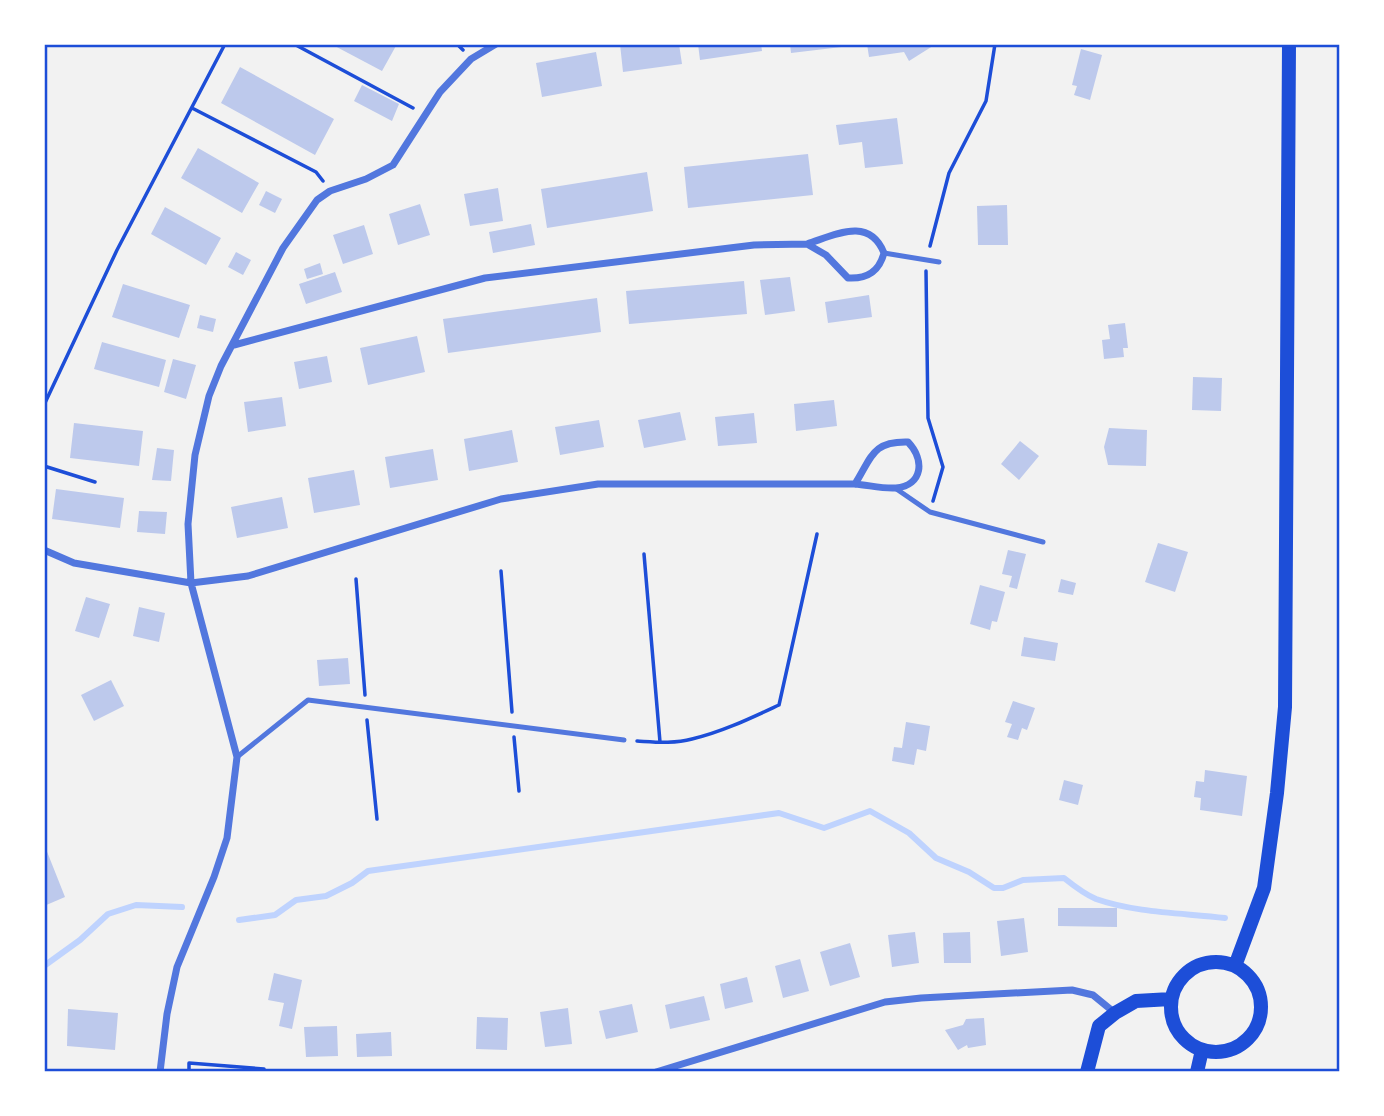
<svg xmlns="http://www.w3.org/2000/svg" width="1384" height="1116" viewBox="0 0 1384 1116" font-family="'Alegreya Sans',sans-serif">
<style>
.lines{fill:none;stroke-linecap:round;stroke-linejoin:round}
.stream{stroke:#bfd3fe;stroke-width:6}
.building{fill:#bdc9ec}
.path{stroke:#1d4ed8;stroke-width:3.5}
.service{stroke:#5277de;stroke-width:5}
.minor{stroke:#5277de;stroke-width:7}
.secondary{stroke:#1d4ed8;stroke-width:14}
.neatline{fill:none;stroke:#1d4ed8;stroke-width:2.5}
</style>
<rect width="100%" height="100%" fill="#f2f2f2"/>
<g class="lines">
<path class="stream" d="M239,920L275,915L296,900L326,896L352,883L368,871L779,813L824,828L870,811L909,833L936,858L969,872L994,888H1003L1023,880L1064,878C1074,886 1084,894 1096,899C1136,913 1183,913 1225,918
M44,966L80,940L108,914L136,905L182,907"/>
</g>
<path class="building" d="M331,44H397L382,71Z
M620,44H679L682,64L623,72Z
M698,44H761L762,51L700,60Z
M790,44H850V46L791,53Z
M867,44H936L909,61L904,52L869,57Z
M1081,49L1102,55L1090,100L1074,95L1077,86L1072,85Z
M596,52L602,86L542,97L536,63Z
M240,67L334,119L315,155L221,103Z
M362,85L399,104L392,121L354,101Z
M897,118L903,164L865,168L862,142L839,145L836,125Z
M198,148L259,183L242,213L181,178Z
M808,154L813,195L688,208L684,167Z
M647,172L653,211L547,228L541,189Z
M498,188L503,221L470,226L464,194Z
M266,191L282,199L275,213L259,205Z
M420,204L430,235L398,245L389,214Z
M1007,205L1008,245H978L977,206Z
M165,207L221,238L206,265L151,234Z
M531,224L535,245L493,253L489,232Z
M364,225L373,254L343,264L333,235Z
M236,252L251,260L243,275L228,267Z
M320,263L323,274L307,279L304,269Z
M335,272L342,292L306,304L299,284Z
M790,277L795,311L765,315L760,280Z
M744,281L747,314L629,324L626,291Z
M123,284L190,305L179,338L112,317Z
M869,295L872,317L828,323L825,302Z
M597,298L601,332L448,353L443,319Z
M200,315L216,319L213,332L197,328Z
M1125,323L1128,348H1123L1124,357L1104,359L1102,340L1110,339L1108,325Z
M417,336L425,372L368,385L360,348Z
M102,342L166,360L159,387L94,369Z
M327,356L332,382L299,389L294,362Z
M173,359L196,365L186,399L164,392Z
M1193,377L1222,378L1221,411L1192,410Z
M282,397L286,426L248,432L244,402Z
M834,400L837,426L796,431L794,404Z
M680,412L686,440L644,448L638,420Z
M754,413L757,443L718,446L715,417Z
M599,420L604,447L560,455L555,427Z
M74,423L143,431L139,466L70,458Z
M1109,428L1147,430L1146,466L1108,465L1104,447Z
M512,430L518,462L469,471L464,439Z
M1020,441L1039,456L1019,480L1001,464Z
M157,448L174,450L171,481L152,480Z
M433,449L438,480L390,488L385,457Z
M354,470L360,505L314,513L308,478Z
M56,489L124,498L120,528L52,519Z
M282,497L288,528L237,538L231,507Z
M139,511L167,512L165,534L137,532Z
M1158,543L1188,552L1175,592L1145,582Z
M1008,550L1026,554L1017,589L1009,587L1012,576L1002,574Z
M1061,579L1076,583L1073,595L1058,592Z
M980,585L1005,592L997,622L992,621L990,630L970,624Z
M86,597L110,604L99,638L75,631Z
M139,607L165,613L159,642L133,636Z
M1024,637L1058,643L1055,661L1021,656Z
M348,658L350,684L319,686L317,660Z
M111,680L124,706L94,721L81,695Z
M1013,701L1035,708L1027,730L1022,728L1018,740L1007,737L1012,724L1005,722Z
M906,722L930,726L926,751L917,749L914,765L892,761L894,747L902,748Z
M1205,770L1247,776L1242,816L1200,810L1201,798L1194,797L1196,781L1204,782Z
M1064,780L1083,785L1078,805L1059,800Z
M44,844L65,897L44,906Z
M1058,908H1117V927L1058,926Z
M1024,918L1028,952L1001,956L997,921Z
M915,932L919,963L892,967L888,935Z
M970,932L971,963H944L943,933Z
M850,943L860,977L830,986L820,952Z
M800,959L809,991L783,998L775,966Z
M274,973L302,980L292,1029L279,1026L284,1003L268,1000Z
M747,977L753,1002L725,1009L720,984Z
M704,996L710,1020L670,1029L665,1005Z
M632,1004L638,1032L606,1039L599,1011Z
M568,1008L572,1044L545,1047L540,1012Z
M68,1009L118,1013L115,1050L67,1046Z
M477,1017L508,1018L507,1050L476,1049Z
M984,1018L986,1045L968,1048L967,1045L958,1050L945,1030L963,1025L966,1019Z
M337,1026L338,1056L306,1057L304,1027Z
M391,1032L392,1056L357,1057L356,1034Z"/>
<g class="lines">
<path class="path" d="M294,44L413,108
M457,44L463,50
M192,108L316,172L323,181
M930,246L949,173L986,101L995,44
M926,271L928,418L943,467L933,501
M44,405L117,250L225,44
M44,466L95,482
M644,554L660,742
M501,571L512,712
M356,579L365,695
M367,720L377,819
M514,737L519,791
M637,741C655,742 674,744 692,739C722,732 751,718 779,705L817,534
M189,1072V1063L264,1069V1072"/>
<path class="service" d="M884,253L939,262
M895,488L930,512L1043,542
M237,757L308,700L624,740"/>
<path class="minor" d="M234,345L485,278L754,245L807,244L826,255L848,278C867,279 879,272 884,253C869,216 835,235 807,244
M44,550L74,563L191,583L248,576L501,499L598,484H855C868,485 883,489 896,488C923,485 925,460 908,442C872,441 872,457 855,484
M160,1072L167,1014L177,967L214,877L227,838L237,757L191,583L188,524L195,455L209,396L221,366L283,248L317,200L330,191L366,179L393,165L440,92L471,59L496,44
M656,1072L885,1002L921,998L1072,990L1093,995L1115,1013"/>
<path class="secondary" d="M1171 1007a45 45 0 1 1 90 0a45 45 0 1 1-90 0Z
M1235,966L1264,888L1277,793L1285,707L1289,44
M1087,1072L1099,1026L1115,1013L1136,1001L1171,999
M1197,1072L1202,1050"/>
</g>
<rect width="1384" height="1116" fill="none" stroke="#ffffff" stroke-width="91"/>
<rect x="46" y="46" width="1292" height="1024" class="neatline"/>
</svg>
